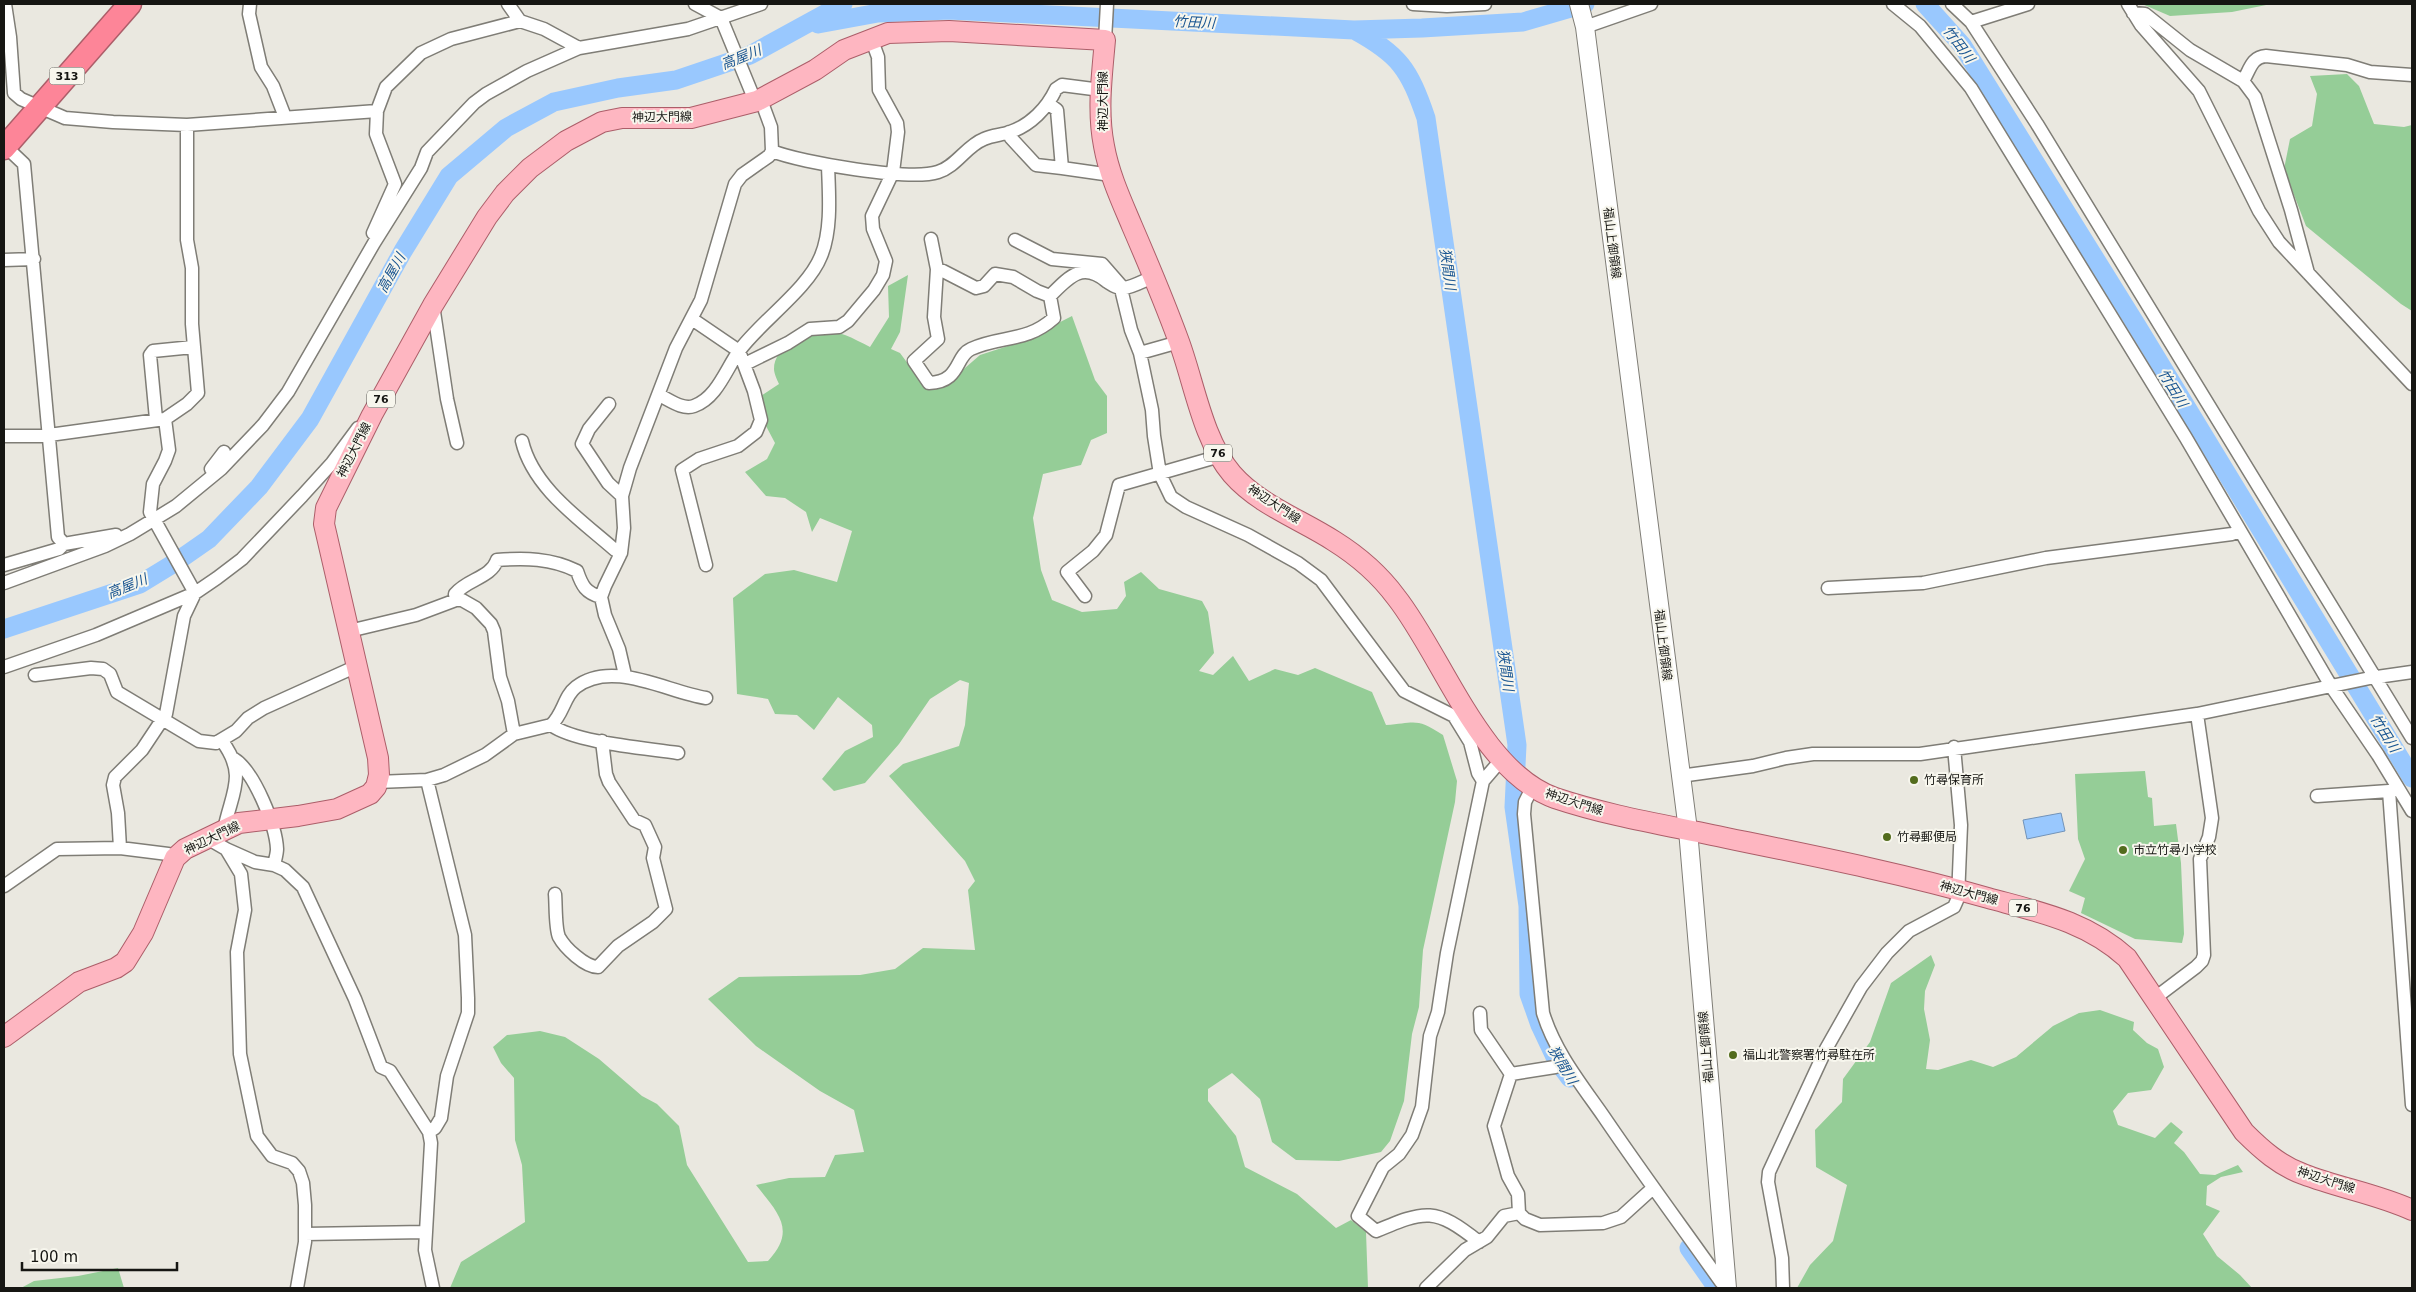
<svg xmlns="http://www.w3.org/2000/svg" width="2416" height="1292" viewBox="0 0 2416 1292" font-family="'DejaVu Sans','Noto Sans JP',sans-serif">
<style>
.green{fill:#95cd97}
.water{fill:#99c8fe;stroke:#7293b8}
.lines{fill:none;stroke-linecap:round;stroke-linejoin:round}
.river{stroke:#99c8fe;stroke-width:19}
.street-casing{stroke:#7f7d76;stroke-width:15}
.secondary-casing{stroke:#7f7d76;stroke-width:20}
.primary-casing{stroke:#ac5e69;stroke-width:22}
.highway-casing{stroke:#ac5e69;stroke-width:25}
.street{stroke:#fff;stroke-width:12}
.secondary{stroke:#fff;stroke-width:18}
.primary{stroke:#feb6c1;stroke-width:20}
.highway{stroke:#fd8598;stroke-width:22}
.poi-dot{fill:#536c1d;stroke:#f7f6ed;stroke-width:2}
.labels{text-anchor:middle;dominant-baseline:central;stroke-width:4;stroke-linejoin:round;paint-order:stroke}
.shield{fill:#f7f6ed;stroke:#5a5954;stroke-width:1}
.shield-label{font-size:11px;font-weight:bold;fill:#161613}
.street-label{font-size:12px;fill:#161613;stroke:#f7f6ed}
.poi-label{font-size:12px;fill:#161613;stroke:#f7f6ed;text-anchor:start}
.water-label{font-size:14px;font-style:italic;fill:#195591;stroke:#f7f6ed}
</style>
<rect width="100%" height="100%" fill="#eae8e0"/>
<path class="green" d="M2142,4H2271L2232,12L2170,16Z
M2347,74L2359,86L2374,124L2404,127L2412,125V311L2401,304L2306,226L2284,169L2290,139L2312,126L2317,94L2310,76Z
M908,275L900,332L891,349L900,353L926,388L943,387L980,355L1023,341L1072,316L1095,380L1107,396V433L1091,440L1081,465L1043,474L1033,518L1041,570L1052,600L1082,612L1117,609L1126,596L1124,582L1141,572L1159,589L1202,601L1208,612L1214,653L1199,671L1213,675L1233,656L1249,681L1275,669L1298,675L1315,668L1372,692L1386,725C1415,723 1416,717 1443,735L1457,781L1455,802L1423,950L1419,1007L1412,1034L1404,1101L1390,1141L1381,1152L1339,1161L1296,1160L1272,1142L1260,1099L1232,1073L1208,1089V1101L1236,1136L1245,1167L1297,1194L1336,1228L1351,1220L1366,1232L1368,1288H450L461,1262L525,1222L522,1165L515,1140L514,1078L501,1063L493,1047L507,1035L540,1031L565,1037L599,1059L642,1096L657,1104L679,1126L687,1165L748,1262L768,1261C797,1230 778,1213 756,1185L789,1178L825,1177L835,1155L864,1152L854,1110L820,1091L756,1046L708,999L739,977L860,975L895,969L923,948L975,950L968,890L975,881L965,861L889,776L903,764L959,746L965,725L969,683L960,680L930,699L899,744L865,783L834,791L822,779L845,751L873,737L872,725L838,697L814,730L797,715L775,714L768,699L737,694L733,598L765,574L794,570L837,582L852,531L820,518L812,532L806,512L785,498L766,496L745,472L767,459L775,443L766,426L761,396L779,384C777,380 774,373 774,369C774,340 823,328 845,335C853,338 862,343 870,347L889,317L888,286Z
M2145,771L2148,797L2152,798L2154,826L2176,824L2181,863L2184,934L2182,943L2135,939L2081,913L2085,898L2069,891L2085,859L2078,839L2075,774Z
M1931,955L1935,965L1925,991L1924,1009L1930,1040L1926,1069L1938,1070L1971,1060L1993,1067L2016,1057L2053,1026L2079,1013L2100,1010L2134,1022L2133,1030L2147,1043L2158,1049L2164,1067L2151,1090L2128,1093L2113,1111L2118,1125L2155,1138L2171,1122L2183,1132L2174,1143L2184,1152L2200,1174L2215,1175L2238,1165L2243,1172L2221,1177L2207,1186L2206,1205L2220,1211L2203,1234L2217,1256L2240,1275L2252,1288H1797L1810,1265L1833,1241L1847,1185L1816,1167L1815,1130L1842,1102L1843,1079L1870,1042L1891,983Z
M118,1268L124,1288H21L34,1281L78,1276Z"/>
<path class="water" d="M2061,813L2065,831L2027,839L2023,820Z"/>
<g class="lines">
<path class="river" d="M1925,4L1962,45L2137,326L2412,778
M818,24L878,13L949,10L1354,30L1422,28L1523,22L1585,4
M1354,30C1400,55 1409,69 1426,118L1517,745L1514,807L1528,906L1529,994L1540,1025L1556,1059L1570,1078
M4,629L140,584L176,562L209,539L259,487L310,419L403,251L449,176L506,128L554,102L618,88L676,80L750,55L843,4
M1689,1248L1717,1288"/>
<g class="street-casing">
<path id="street" d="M5,4L10,37L14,93L21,99L65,118L113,122L187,125L377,111
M250,4L249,14L261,67L273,86L285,117
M508,4L520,21
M1413,4L1447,6L1485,4
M1893,4L1920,26L1971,88L2186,438L2331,686L2378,755L2412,811
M1952,4L1971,22L2037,124L2412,738
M2128,4L2141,25L2199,91L2259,211L2279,242L2412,384
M2133,13L2145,14L2190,50L2243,81L2255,97L2291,210L2308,273
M1971,22L2028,4
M1585,27L1651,4
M1105,40L1107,4
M2243,81C2250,70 2251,57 2266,56L2347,65L2370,72L2412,75
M1049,104L1057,110L1062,168L1111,175
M1009,132L1011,138L1036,165L1062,168
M5,146L24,164L58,537L64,544L116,535
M772,151C802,163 910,181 938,172C957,166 966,146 984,139C992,135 1002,135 1010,132C1031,125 1047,108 1056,89L1062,85L1101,90
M373,233L395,184L376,134L377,111L386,87L421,53L451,39L520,21L544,29L579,48
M931,239L937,269L934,317L938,339L914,361L929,383C961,382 955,356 971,349C1002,335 1026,343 1054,318L1050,296
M1015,240L1052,259L1102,264L1123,288L1122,293L1131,330L1140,353L1152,410L1154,436L1160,474L1171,497L1186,507L1248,535L1298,563L1321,580L1404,691L1454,716L1470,742L1478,773L1483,781
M4,260L34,259
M937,269L943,271L976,288L984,286L995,274L1013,277L1037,291L1050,296C1068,278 1082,261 1106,281C1111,284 1117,289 1124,288C1133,287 1145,280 1153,277
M433,305L447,399L457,443
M692,319L739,351L754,391L761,420L756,432L738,446L699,459L682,470L706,565
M1140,353L1179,342
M745,364L788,343L810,329L839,327L848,321L874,290L883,275L886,261L873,229L872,216L893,172L898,132L897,123L879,90L878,57L871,38
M659,395C670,400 682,410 694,406C717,398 726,369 739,351C761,321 808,289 821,256C832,230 829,194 828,166
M609,404L589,429L582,444L608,483L622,496
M156,419L150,355L153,351L193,347
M4,436H42L165,419
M522,441C533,488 581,520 615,550L621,553
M211,469L224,452
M4,565L59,549L64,544
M4,583L105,546L130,534L176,506L221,469L263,425L288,392L374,243L421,168L427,152L474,103L486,94L527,71L579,48L688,29L761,4
M1828,588L1923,583L2046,558L2232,534L2240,531
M1085,596L1067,572L1093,551L1106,535L1119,485L1220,456
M456,600L455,594C467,579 491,578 497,560C525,558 551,558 577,571C582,586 586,593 601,597
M349,631L416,615L456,600H462L476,608L491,624L494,631L500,677L508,701L514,734
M4,667L96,635L195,593L217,578L242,559L302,496L332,463L358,428
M35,675L91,668L103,669L110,674L117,692L199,741L216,743L236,731L248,718L264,708L357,666
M625,675L619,649L605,615L601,597L605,586L621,553L624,528L622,496L630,468L676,348L701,300L735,184L742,175L769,156L772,151L771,127L764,108L753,96L721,18L695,4
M551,725C576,743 646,748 678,753
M222,741C248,776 231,793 224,830
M234,759C254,771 276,826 277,849C277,854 275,860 274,865
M1680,776L1753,766L1786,758L1813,754H1920L2197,714L2370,678L2412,672
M427,780L465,935L468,998V1013L447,1076L441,1118L435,1128L429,1132L431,1143L425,1250L433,1288
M377,782L427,780L444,775L485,755L514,734L551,725C563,715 564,696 576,687C612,659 667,692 706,698
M1533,786L1525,802L1524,814L1543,1013C1555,1052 1581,1084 1604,1117C1642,1173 1682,1227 1721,1282L1726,1284
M2317,796L2389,791L2412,1105
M207,838L226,849L241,874L245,910L237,952L240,1054L257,1136L272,1156L292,1163L299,1171L303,1183L305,1205V1242L297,1288
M120,848L118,813L113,785L115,777L142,750L166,714L184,616L195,593L150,512L153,484L165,461L169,450L165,419L187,404L198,393L192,324V268L187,240V125
M226,849L255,862L274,865L285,870L303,887L355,999L381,1067L390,1071L429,1132
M4,886L57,849L120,848L168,854L175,858
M555,894C556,904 555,928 559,937C565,948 585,967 598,967L618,946L653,922L666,909L653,858L655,847L645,825L634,820L609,782L606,774L602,741
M2155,998L2196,967L2202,961L2204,955L2200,859L2209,837L2212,818L2197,714
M1480,1013L1481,1030L1511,1074
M1565,1061L1555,1067L1511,1074L1494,1126L1508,1176L1518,1194L1519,1213L1525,1219L1540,1225L1603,1223L1621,1217L1653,1188
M305,1234L425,1232
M1479,1242C1435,1207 1426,1210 1376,1231L1358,1216L1383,1167L1399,1154L1412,1135L1422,1107L1430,1036L1438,1012L1447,953L1483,781L1501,760
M1426,1288L1465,1250L1487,1237L1504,1216L1519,1213
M1783,1288L1782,1258L1768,1182L1769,1172L1826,1049L1861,987L1887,953L1909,931L1954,907L1958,898L1961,825L1954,747"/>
</g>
<g class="secondary-casing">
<path id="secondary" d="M1579,4L1585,27L1688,830L1727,1288"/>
</g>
<g class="primary-casing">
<path id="primary" d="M4,1037L79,982L116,968L125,962L143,933L175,858L185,849L239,823L298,816L337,809L370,794L376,787L379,775L378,758L324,524L326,508L372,415L433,305L487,217L505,193L530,168L566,141L602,122L622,118H691L757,101L815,70L844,50L888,33L949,31L1105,40C1102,75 1097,111 1104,146C1109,174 1121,200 1132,226C1148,263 1164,301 1178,339C1194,381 1202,439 1232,474C1259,505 1300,519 1334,541C1358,556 1379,574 1396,597C1442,655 1481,772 1555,798C1606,815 1659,824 1712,835C1804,854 1897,872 1988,898C2039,912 2086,921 2127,958L2244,1132C2261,1149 2280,1166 2303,1174C2339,1188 2377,1194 2412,1210"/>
</g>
<g class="highway-casing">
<path id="highway" d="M4,148L130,4"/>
</g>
<use href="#street" class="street"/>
<use href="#secondary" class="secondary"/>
<use href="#primary" class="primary"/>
<use href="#highway" class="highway"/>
</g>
<g class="poi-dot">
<circle cx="1914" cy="780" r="5"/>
<circle cx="1887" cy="837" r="5"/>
<circle cx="2123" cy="850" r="5"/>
<circle cx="1733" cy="1055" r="5"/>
</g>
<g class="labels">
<g class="shield">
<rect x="49.5" y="67.5" width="35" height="17" rx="4"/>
<rect x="367" y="390.5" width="28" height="17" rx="4"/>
<rect x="1204" y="444.5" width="28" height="17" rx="4"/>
<rect x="2009" y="899.5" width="28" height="17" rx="4"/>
</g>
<g class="shield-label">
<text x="67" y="76">313</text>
<text x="381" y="399">76</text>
<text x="1218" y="453">76</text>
<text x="2023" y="908">76</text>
</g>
<g class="street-label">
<text transform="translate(1103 101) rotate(-90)">神辺大門線</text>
<text transform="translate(662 117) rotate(-1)">神辺大門線</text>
<text transform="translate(1612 243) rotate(83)">福山上御領線</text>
<text transform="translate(354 450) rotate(-63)">神辺大門線</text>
<text transform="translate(1274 504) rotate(33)">神辺大門線</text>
<text transform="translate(1663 645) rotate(83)">福山上御領線</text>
<text transform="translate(1574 802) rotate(18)">神辺大門線</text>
<text transform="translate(212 838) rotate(-26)">神辺大門線</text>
<text transform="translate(1969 893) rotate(15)">神辺大門線</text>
<text transform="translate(1706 1047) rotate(-95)">福山上御領線</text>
<text transform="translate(2326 1180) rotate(18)">神辺大門線</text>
</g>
<g class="poi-label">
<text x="1924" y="780">竹尋保育所</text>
<text x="1897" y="837">竹尋郵便局</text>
<text x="2133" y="850">市立竹尋小学校</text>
<text x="1743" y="1055">福山北警察署竹尋駐在所</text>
</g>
<g class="water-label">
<text transform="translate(1194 22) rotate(3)">竹田川</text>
<text transform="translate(1959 44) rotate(53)">竹田川</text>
<text transform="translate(741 57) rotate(-22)">高屋川</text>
<text transform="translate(1448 269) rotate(82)">狭間川</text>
<text transform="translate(391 273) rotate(-61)">高屋川</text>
<text transform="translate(2173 388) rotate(58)">竹田川</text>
<text transform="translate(127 586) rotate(-22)">高屋川</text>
<text transform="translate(1506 670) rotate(82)">狭間川</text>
<text transform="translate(2385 733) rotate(58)">竹田川</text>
<text transform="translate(1563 1065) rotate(59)">狭間川</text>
</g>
</g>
<rect width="2416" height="1292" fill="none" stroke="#161613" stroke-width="10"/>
<path d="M22 1262v8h155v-8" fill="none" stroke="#161613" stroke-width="2.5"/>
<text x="30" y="1262" font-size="15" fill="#161613" stroke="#f7f6ed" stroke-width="4" paint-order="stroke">100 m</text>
</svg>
